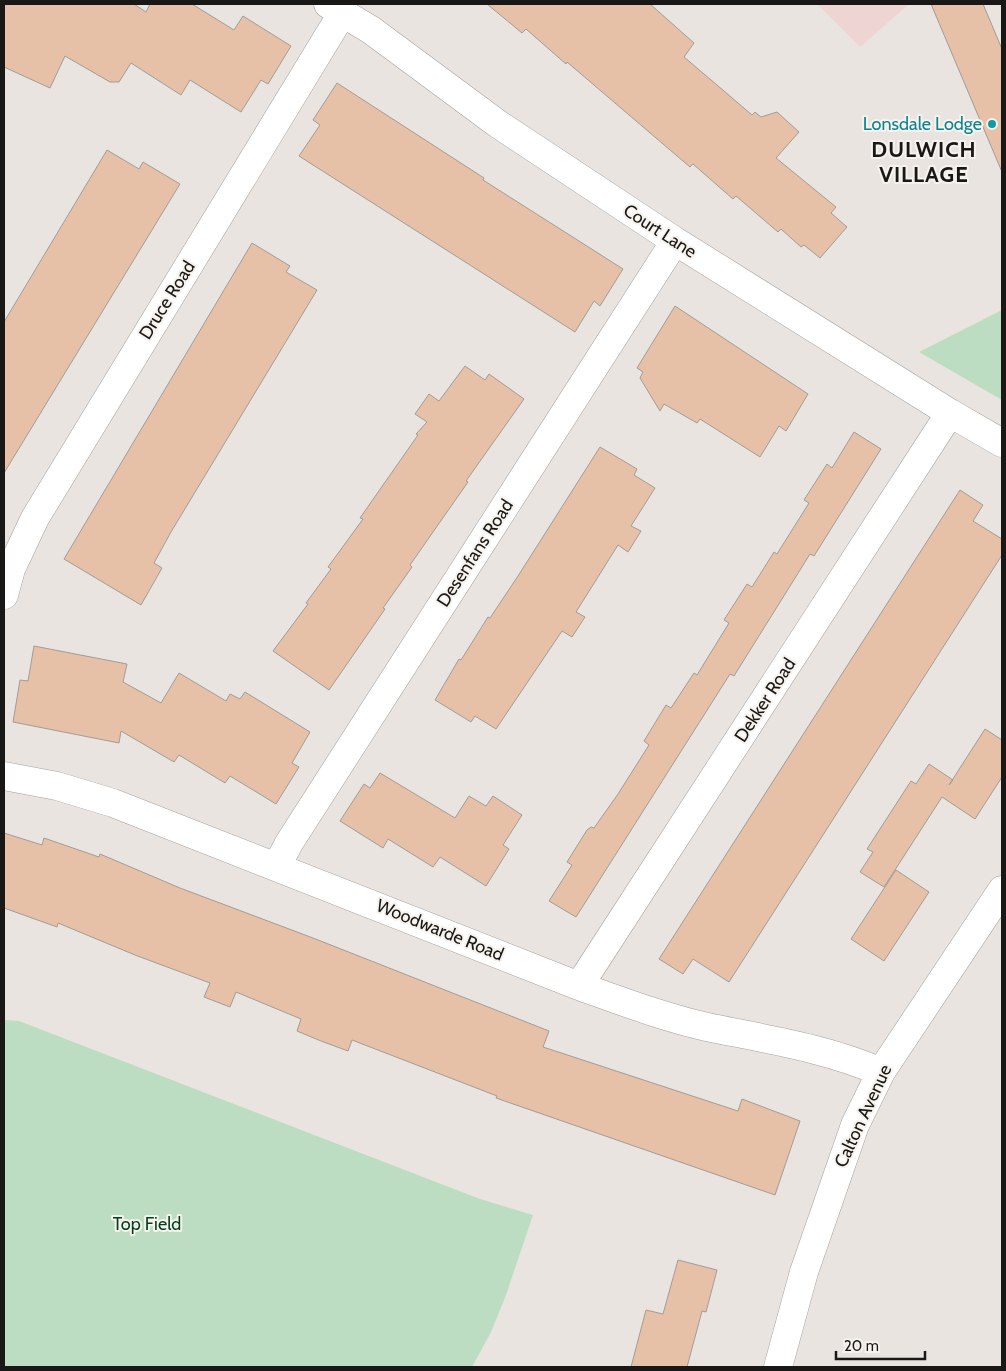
<svg xmlns="http://www.w3.org/2000/svg" width="1006" height="1371" viewBox="0 0 1006 1371" font-family="Cabin,sans-serif">
<style>
.commercial{fill:#efd4d4}
.green{fill:#bcddc2}
.building{fill:#e7c0a8;stroke:#a19c98}
.lines{fill:none;stroke-linecap:round;stroke-linejoin:round}
.minor-casing{stroke:#a5a19d;stroke-width:29}
.minor{stroke:#fff;stroke-width:28}
.culture-dot{fill:#0f9aa8;stroke:#f6f2ed;stroke-width:2}
.labels{text-anchor:middle;dominant-baseline:central;stroke-width:4;stroke-linejoin:round;paint-order:stroke}
.culture-label{font-size:18px;fill:#0d838f;stroke:#f6f2ed;text-anchor:end}
.street-label{font-size:18px;fill:#191816;stroke:#f6f2ed}
.park-label{font-size:18px;fill:#013e19;stroke:#f6f2ed}
.district-label{font-size:22px;font-weight:bold;letter-spacing:1px;fill:#191816;stroke:#f6f2ed}
</style>
<rect width="100%" height="100%" fill="#e9e4e0"/>
<path class="commercial" d="M817,4H909L860,47Z"/>
<path class="green" d="M1002,310V400L919,352Z
M4,1020L19,1021L480,1199L533,1215L506,1295L491,1332L472,1367H4Z"/>
<path class="building" d="M4,4H134L146,12L150,4H192L234,30L243,16L291,46L268,84L261,80L241,112L190,80L181,95L131,63L119,82H110L65,56L50,88L4,67Z
M487,4H650L694,43L684,57L724,91L752,115L755,112L761,117L777,112L799,132L776,158L836,207L831,213L847,227L820,258L804,245L801,247L781,229L778,232L736,196L733,199L693,164L690,167L567,62L566,64L526,29L522,33Z
M931,4H983L1002,49V172Z
M337,83L484,178L483,180L623,269L600,306L594,301L575,332L299,156L320,125L313,120Z
M107,150L139,169L143,162L180,184L4,473V322Z
M252,243L290,266L286,272L317,290L171,532L154,563L162,568L141,605L64,559Z
M675,306L808,394L786,431L779,426L760,457L700,419L697,423L664,404L660,411L640,378L643,372L637,368Z
M465,366L485,380L489,374L524,399L466,481L468,482L410,565L412,567L383,608L385,609L329,690L273,651L308,604L306,603L331,569L328,567L363,519L360,518L418,435L416,434L427,422L415,414L429,394L439,401Z
M854,432L881,449L814,556L810,554L734,676L730,674L576,917L549,901L572,865L567,862L587,830L591,827L594,828L618,794L649,745L644,741L666,705L671,708L694,673L697,675L729,623L724,620L747,584L752,587L774,552L777,554L809,503L804,500L827,464L832,468Z
M600,447L637,469L634,475L655,488L631,526L641,531L628,552L618,545L576,612L585,617L572,637L562,631L496,729L475,716L471,722L435,700L459,659L461,660L488,617L490,618L518,576Z
M960,490L983,505L973,521L1002,539V555L729,982L693,959L683,974L659,959Z
M34,646L127,664L123,682L161,703L179,673L226,701L230,694L240,699L245,692L310,732L292,763L299,767L276,804L230,776L225,783L179,755L174,762L121,731L119,743L13,722L20,680L28,681Z
M985,729L1002,740V777L975,819L942,797L884,887L860,872L873,852L867,849L911,781L916,784L929,764L953,780L949,785Z
M380,773L455,818L469,796L486,806L493,796L522,815L503,845L509,849L486,886L440,857L433,867L388,839L383,848L340,821L364,784L370,788Z
M4,833L42,845L44,838L99,857L100,854L180,888L313,938L549,1031L543,1047L738,1111L742,1099L800,1121L775,1195L496,1098L497,1096L352,1040L348,1051L321,1041L297,1031L301,1019L236,992L230,1007L204,997L210,983L135,955L58,923L57,927L4,908Z
M896,870L929,892L884,961L851,939Z
M678,1260L717,1270L706,1312L702,1311L687,1367H631L646,1310L663,1314Z"/>
<g class="lines">
<g class="minor-casing">
<path id="minor" d="M328,4L371,30L498,124L675,241L950,413L1002,443
M4,595L11,569L35,518L343,12
M4,776L57,786L113,803L579,986C621,1001 663,1017 707,1027C765,1039 826,1048 881,1072
M277,866L289,843L675,241
M579,986L950,413
M778,1367L804,1272L855,1125L881,1072L1002,890"/>
</g>
<use href="#minor" class="minor"/>
</g>
<circle class="culture-dot" cx="992" cy="124" r="5"/>
<g class="labels">
<g class="culture-label">
<text x="982" y="124">Lonsdale Lodge</text>
</g>
<g class="street-label">
<text transform="translate(660 231) rotate(33)">Court Lane</text>
<text transform="translate(167 300) rotate(-58)">Druce Road</text>
<text transform="translate(475 553) rotate(-57)">Desenfans Road</text>
<text transform="translate(765 700) rotate(-57)">Dekker Road</text>
<text transform="translate(440 930) rotate(22)">Woodwarde Road</text>
<text transform="translate(863 1116) rotate(-65)">Calton Avenue</text>
</g>
<g class="park-label">
<text x="147" y="1224">Top Field</text>
</g>
<g class="district-label">
<text x="924" y="149">DULWICH<tspan x="924" dy="25">VILLAGE</tspan></text>
</g>
</g>
<rect width="1006" height="1371" fill="none" stroke="#191816" stroke-width="10"/>
<path d="M836 1351v8h89v-8" fill="none" stroke="#191816" stroke-width="2.5"/>
<text x="844" y="1351" font-size="15" fill="#191816" stroke="#f6f2ed" stroke-width="4" paint-order="stroke">20 m</text>
</svg>
